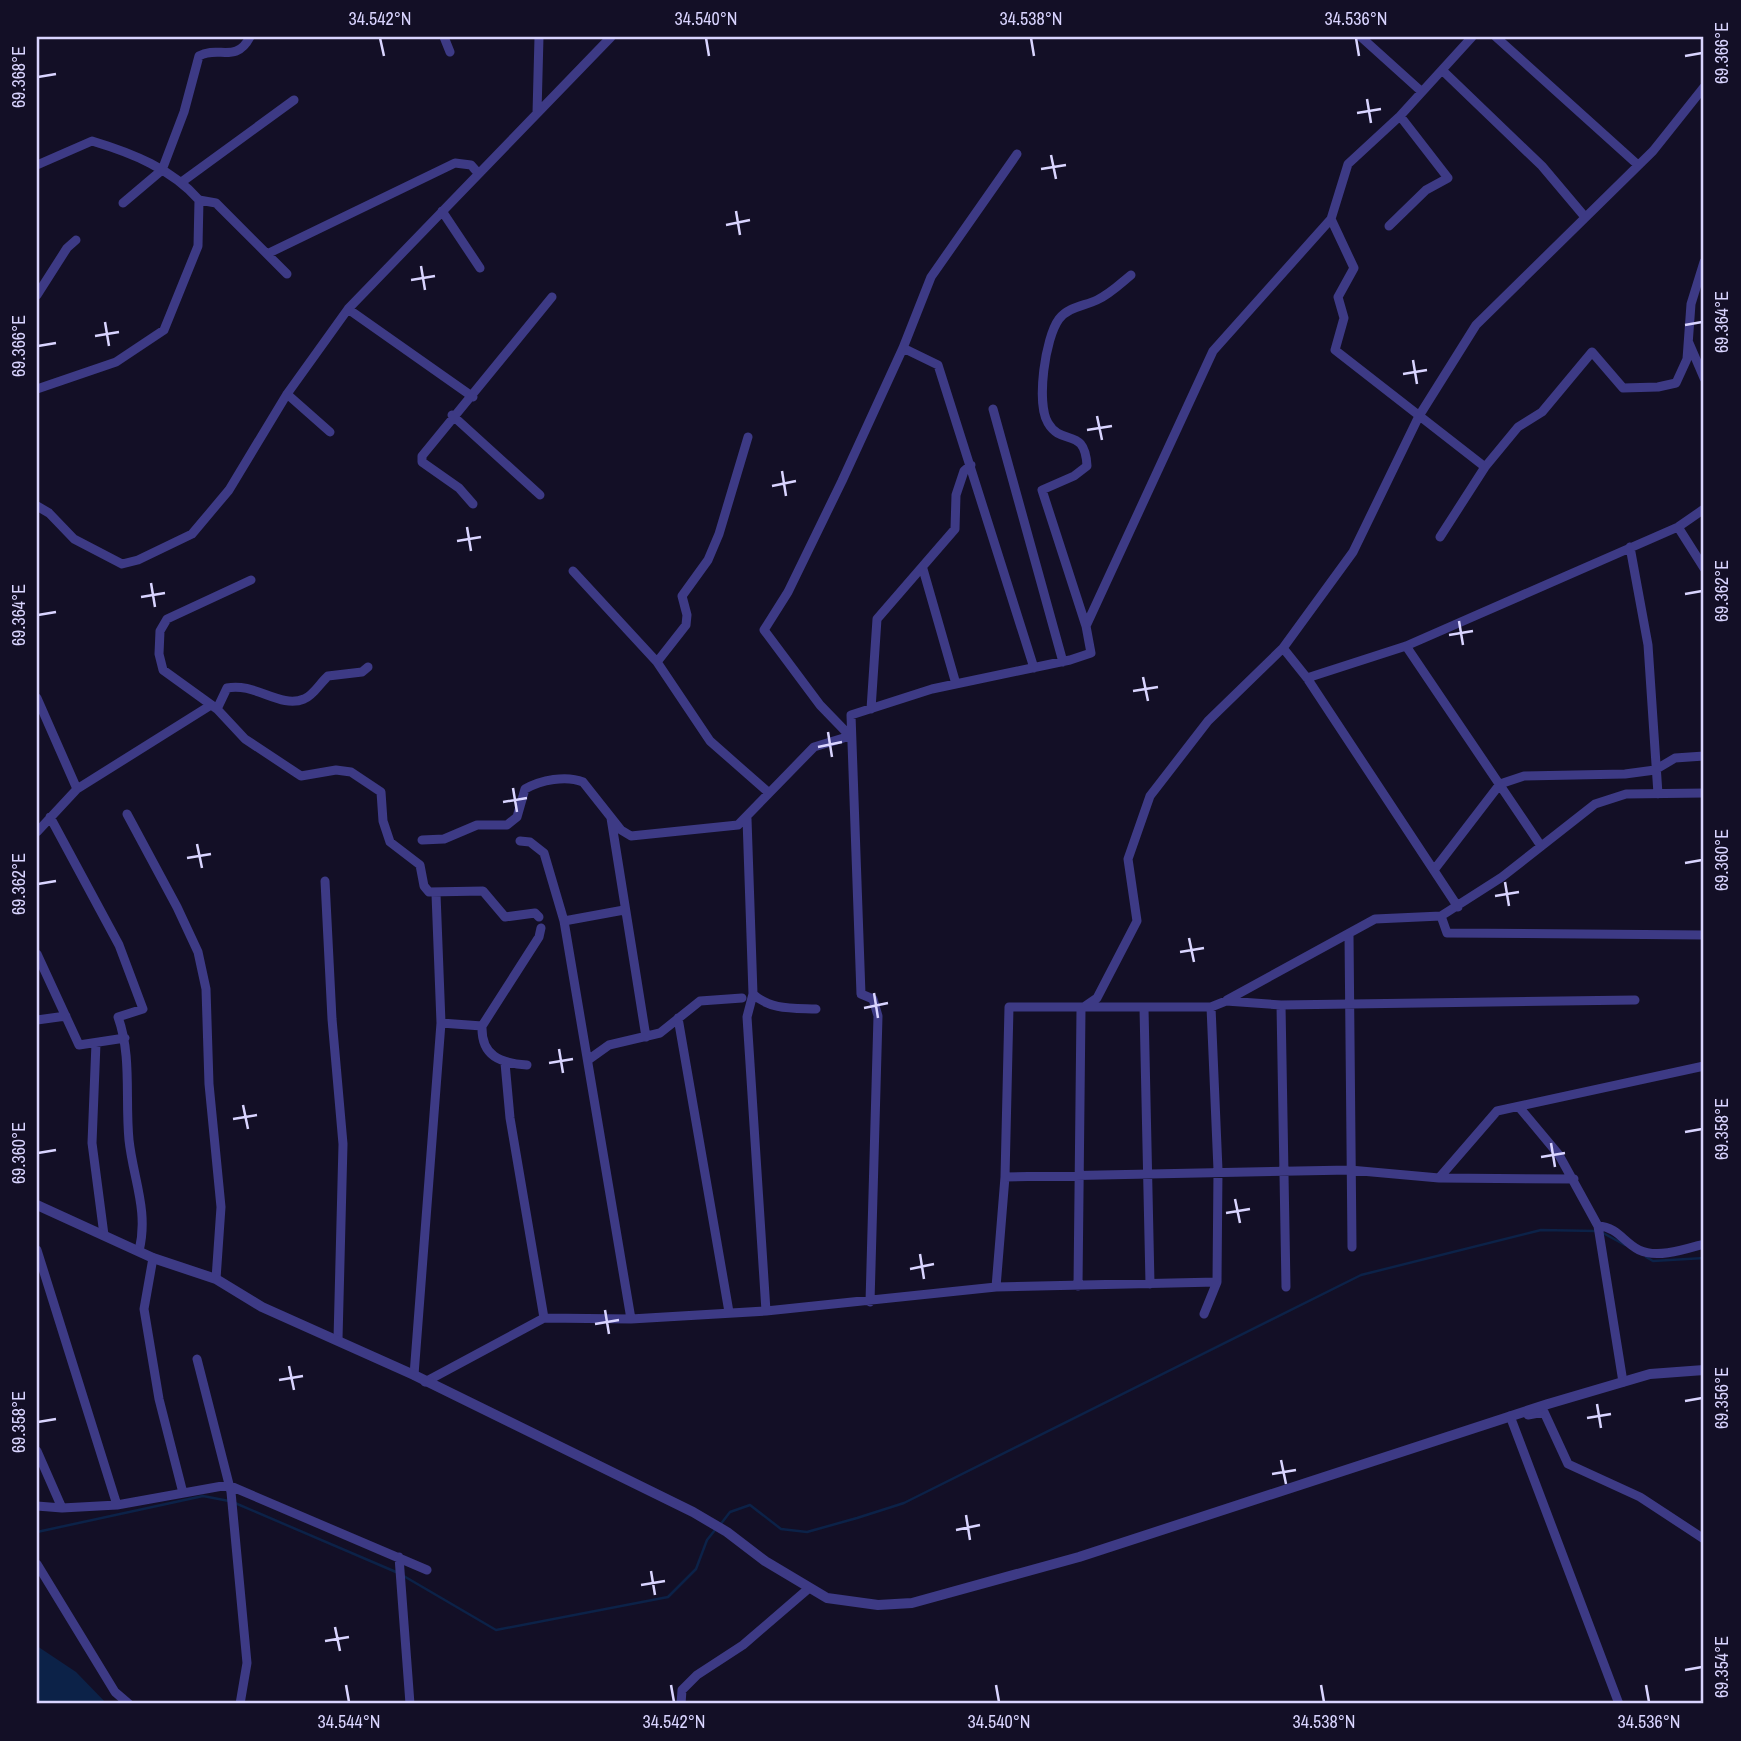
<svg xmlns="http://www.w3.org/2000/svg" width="1741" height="1741" viewBox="0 0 1741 1741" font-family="'Archivo Narrow',sans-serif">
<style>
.water{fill:#0c2248}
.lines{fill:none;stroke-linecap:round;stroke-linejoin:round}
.stream{stroke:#0c2248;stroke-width:2.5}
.minor{stroke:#3d3a85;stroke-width:9}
.tertiary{stroke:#3d3a85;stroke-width:10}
.ticks{fill:none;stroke:#d9d4ff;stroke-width:2.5}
.neatline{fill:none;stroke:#d9d4ff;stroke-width:2.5}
.ticks-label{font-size:18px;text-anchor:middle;fill:#d9d4ff}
</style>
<rect width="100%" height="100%" fill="#130f26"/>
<path class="water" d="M37,1646L76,1672L107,1704H37Z"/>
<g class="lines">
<path class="stream" d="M1603,1233L1625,1245
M1646,1257L1653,1261L1704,1258
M235,1503L396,1572
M720,1525L730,1512L750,1505L781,1529L807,1532L857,1518L904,1503L1361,1275L1541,1230L1596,1231
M37,1532L203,1496L229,1501
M402,1575L496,1630L668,1597L696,1569L707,1540L715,1530"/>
<path class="minor" d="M444,37L450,52
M1361,37L1422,92
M1472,37L1400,116L1348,164L1331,219L1354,268L1338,297L1344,318L1335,350L1485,467
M1496,37L1638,165
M1442,70L1542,166L1585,217
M537,113L539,37
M37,165L92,141C132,153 172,169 199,200L198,246L164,330L116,362L37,389
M183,181L294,100
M199,200L216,203L287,274
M123,203L162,170L184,112L199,56C218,45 236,64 250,37
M442,211L480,268
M1389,226L1426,190L1448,178L1400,116
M269,253L455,163L471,165L478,173
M37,295L67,248L76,240
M348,309L473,397
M1689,343L1704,378
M903,348L938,365L1034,668
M287,394L330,432
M993,409L1063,662
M452,415L540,495
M473,504L459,488L422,462V456L552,297
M37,506L49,513L74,539L122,564L138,560L192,534L229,490L287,394L348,309L611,37
M1678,527L1704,568
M1440,537L1485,467L1518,427L1542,412L1592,352L1623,388L1658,387L1676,383L1687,359L1691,304L1704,262
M1630,547L1648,645L1658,794
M923,569L956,684
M573,571L657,662L710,741L769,793
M251,580L167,619L160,631L159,654L163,670L217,709L245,739L301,776L336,770L351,772L381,792L383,821L390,842L420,865L424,886L429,892L483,891L505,917L535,913L539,917
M1086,626L1042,490L1074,476L1087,466C1085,426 1062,447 1048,423C1036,403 1045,338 1059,319C1068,307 1084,306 1097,300C1110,294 1120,284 1131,275
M1406,646L1541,846
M1283,648L1307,678L1458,907
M657,662L686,625L687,615L682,596L708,560L719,534L748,437
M1307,678L1406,646L1678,527L1704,509
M37,698L77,789L37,832
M217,709L227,688C255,682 280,709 304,699C313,696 320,683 328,676L362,672L368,667
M871,709L877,619L955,529L956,495L964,471L971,465
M850,736L820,705L764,630L788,592L842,481L903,348L931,277L1017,154
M77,789L211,705
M127,814L177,907L198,952L206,989L209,1084L221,1207L216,1279
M50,817L119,945L143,1009L118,1017C132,1056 125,1098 129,1140C133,1178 149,1211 139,1251
M611,818L646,1037
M747,819L753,994L747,1017L766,1311
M422,840L444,839L477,825H507L517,817L525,789C541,780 566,775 583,782L621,830L631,836L738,825L814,747L850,736
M520,841L530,842L544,853L564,921L631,1319
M1434,870L1500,784L1524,776L1625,774L1655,770L1675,758L1704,756
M325,881L332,1019L343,1144L338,1339
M1441,916L1502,877L1595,804L1626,794L1704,793
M564,921L624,910
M1349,935L1352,1247
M37,954L79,1045L125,1038
M753,994C770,1010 793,1008 816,1009
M1227,1000L1375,919L1441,916L1447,933L1704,935
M1281,1005L1286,1287
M1144,1008L1150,1284
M678,1018L729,1312
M37,1020L66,1016
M441,1023L482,1026
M96,1043L92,1143L104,1235
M588,1060L609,1045L660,1033L700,1001L742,998
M505,1063L510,1118L544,1318
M527,1065C500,1063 481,1056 482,1026L539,937L541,928
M1519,1107L1559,1155L1598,1226L1623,1382
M1005,1177L1350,1170L1439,1178L1574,1179
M1439,1178L1497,1111L1704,1066
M1598,1226C1618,1227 1623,1242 1639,1250C1657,1259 1686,1249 1704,1244
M37,1250L117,1505
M153,1258L144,1309L159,1399L183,1493
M1078,1286L1081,1009L1097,998L1137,921L1128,859L1150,796L1208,721L1283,648L1353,552L1419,416L1476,325L1653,151L1704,87
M996,1287L1005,1177L1009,1007H1211L1226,1001L1281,1005L1635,1000
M870,1302L878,1016L873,999L861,994L851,715L932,689L1070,660L1091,653L1086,626L1213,351L1331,219
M1204,1314L1217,1282L1218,1170L1211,1007
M197,1359L231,1492L247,1663L240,1704
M414,1375L441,1023L436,894
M425,1382L544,1318L631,1319L766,1311L996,1287L1217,1282
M1528,1415L1544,1412L1568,1464L1640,1497L1704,1539
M1510,1416L1619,1704
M37,1451L62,1508
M37,1506L62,1508L117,1505L228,1485L427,1570
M399,1557L410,1704
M37,1564L115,1692L129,1704
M681,1704L682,1690L697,1675L743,1645L808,1589"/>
<path class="tertiary" d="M37,1205L153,1258L216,1279L262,1307L414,1375L693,1512L727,1532L765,1561L827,1598L878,1605L912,1603L1079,1557L1548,1404L1650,1374L1704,1370"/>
</g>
<path class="ticks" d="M380,38L384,56M706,38L709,56M1031,38L1034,56M1356,38L1359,56M1685,56L1702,53M38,77L56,74M1367,99L1371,123M1357,113L1381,109M1051,155L1056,179M1041,169L1066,165M736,211L740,235M726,225L750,220M421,266L425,290M411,280L435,276M105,322L109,346M1685,325L1702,322M95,336L119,332M38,346L56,343M1413,360L1417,384M1403,374L1427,370M1097,416L1102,440M1087,430L1112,426M782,471L786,496M772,486L796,481M467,527L471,551M457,541L481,537M151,583L155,607M1685,594L1702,591M141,597L165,593M38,615L56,612M1459,621L1463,645M1449,635L1473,631M1143,677L1148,701M1133,691L1158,687M828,732L832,757M818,747L842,742M513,788L517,812M503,802L527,798M197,844L202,868M187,858L211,854M1685,863L1702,860M1505,882L1509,906M38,884L56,881M1495,896L1519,892M1189,938L1194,962M1180,952L1204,948M874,993L878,1018M864,1008L888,1003M559,1049L563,1073M549,1063L573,1059M243,1105L248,1129M233,1119L257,1115M1685,1132L1702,1129M1551,1143L1555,1167M38,1153L56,1150M1541,1157L1565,1153M1235,1199L1240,1223M1226,1213L1250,1209M920,1254L924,1279M910,1269L934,1264M605,1310L609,1334M595,1324L619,1320M289,1366L294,1390M279,1380L303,1376M1685,1401L1702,1398M1597,1404L1601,1428M1587,1418L1611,1414M38,1422L56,1419M1281,1460L1286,1484M1272,1474L1296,1470M966,1515L970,1540M956,1530L980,1525M651,1571L655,1595M641,1585L665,1581M335,1627L340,1651M325,1641L349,1637M1685,1670L1702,1667M346,1685L349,1702M671,1685L674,1702M996,1685L999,1702M1321,1685L1324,1702M1646,1685L1649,1702"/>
<rect width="1741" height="1741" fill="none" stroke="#130f26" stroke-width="77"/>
<rect x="38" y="38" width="1664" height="1664" class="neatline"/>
<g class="ticks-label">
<text x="380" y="25">34.542°N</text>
<text x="706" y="25">34.540°N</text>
<text x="1031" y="25">34.538°N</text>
<text x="1356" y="25">34.536°N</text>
<text transform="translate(1722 53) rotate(-90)" y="6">69.366°E</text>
<text transform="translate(19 77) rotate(-90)" y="6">69.368°E</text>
<text transform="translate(1722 322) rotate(-90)" y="6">69.364°E</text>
<text transform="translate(19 346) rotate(-90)" y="6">69.366°E</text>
<text transform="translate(1722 591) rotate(-90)" y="6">69.362°E</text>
<text transform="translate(19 615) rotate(-90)" y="6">69.364°E</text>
<text transform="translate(1722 860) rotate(-90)" y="6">69.360°E</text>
<text transform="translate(19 884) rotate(-90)" y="6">69.362°E</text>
<text transform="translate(1722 1129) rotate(-90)" y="6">69.358°E</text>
<text transform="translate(19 1153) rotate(-90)" y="6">69.360°E</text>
<text transform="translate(1722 1398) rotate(-90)" y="6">69.356°E</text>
<text transform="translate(19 1422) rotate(-90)" y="6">69.358°E</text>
<text transform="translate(1722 1667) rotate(-90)" y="6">69.354°E</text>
<text x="349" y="1728">34.544°N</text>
<text x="674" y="1728">34.542°N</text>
<text x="999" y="1728">34.540°N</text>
<text x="1324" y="1728">34.538°N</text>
<text x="1649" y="1728">34.536°N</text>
</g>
</svg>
